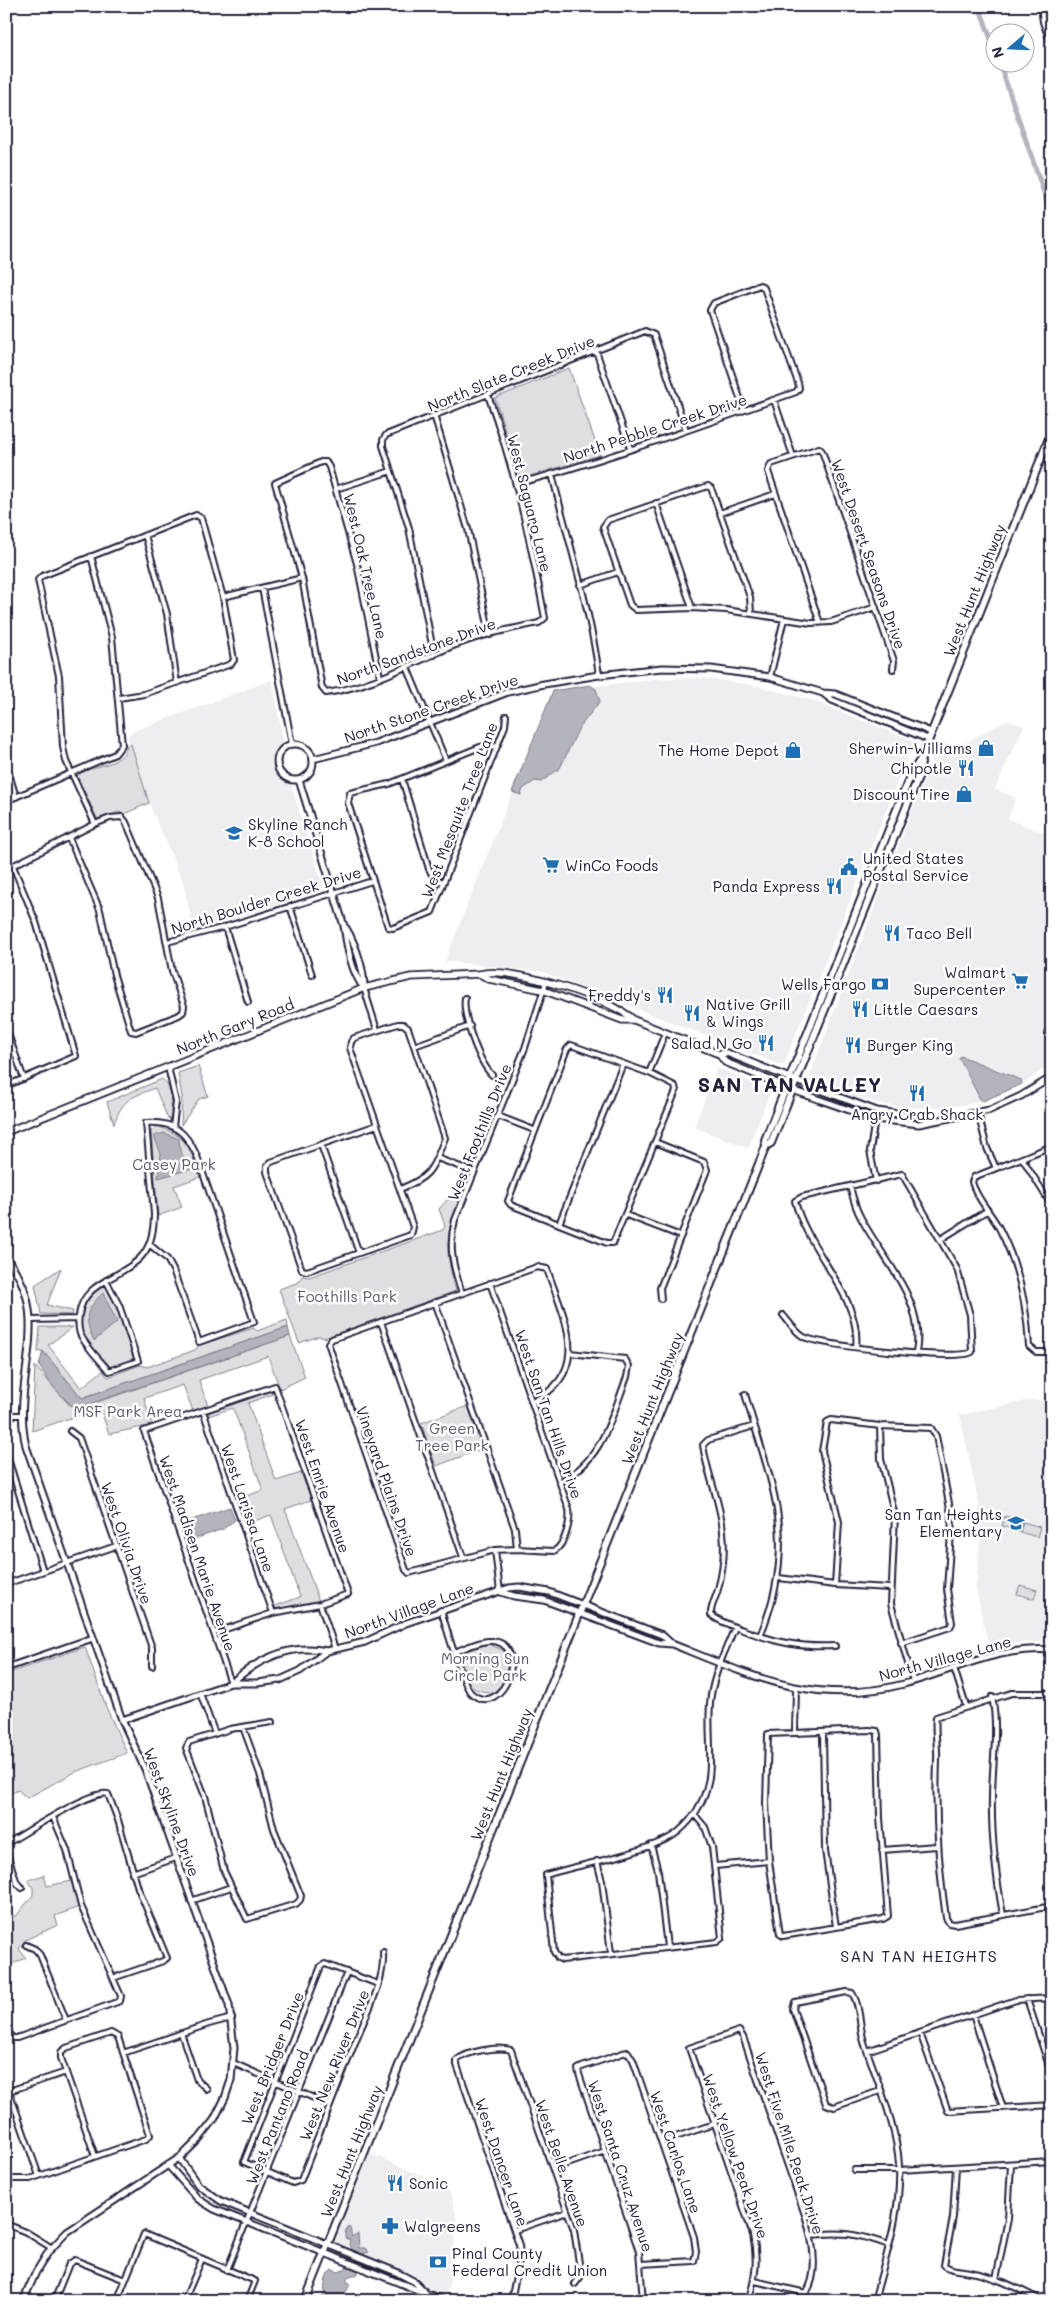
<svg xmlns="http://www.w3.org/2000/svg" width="1058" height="2307" viewBox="0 0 1058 2307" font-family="Mali,sans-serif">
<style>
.built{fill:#eeeef1}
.green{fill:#dfdfe2;stroke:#80808e}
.water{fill:#b4b4bc;stroke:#7a7a88}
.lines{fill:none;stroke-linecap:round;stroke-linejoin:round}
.canal{stroke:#b4b4bc;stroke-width:5}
.minor-casing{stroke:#22223b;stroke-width:8}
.tertiary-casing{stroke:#22223b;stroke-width:9}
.secondary-casing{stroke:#22223b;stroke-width:9}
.primary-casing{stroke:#22223b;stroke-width:10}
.minor{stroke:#fff;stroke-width:4}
.tertiary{stroke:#fff;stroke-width:5}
.secondary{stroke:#fff;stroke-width:5.5}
.primary{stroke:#fff;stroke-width:6}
.labels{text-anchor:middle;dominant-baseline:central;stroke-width:5;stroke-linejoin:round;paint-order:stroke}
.street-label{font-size:15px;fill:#22223b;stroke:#fff}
.poi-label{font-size:15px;fill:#22223b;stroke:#fff;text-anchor:end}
.park-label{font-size:15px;fill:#5b5b6d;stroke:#fff}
.neighbourhood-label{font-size:16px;letter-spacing:1px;fill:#22223b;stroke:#fff}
.district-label{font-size:20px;font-weight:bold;letter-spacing:1px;fill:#22223b;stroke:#fff}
</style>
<rect width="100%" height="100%" fill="#fff"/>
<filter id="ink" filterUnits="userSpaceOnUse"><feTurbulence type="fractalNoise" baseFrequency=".02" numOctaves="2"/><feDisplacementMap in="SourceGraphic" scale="10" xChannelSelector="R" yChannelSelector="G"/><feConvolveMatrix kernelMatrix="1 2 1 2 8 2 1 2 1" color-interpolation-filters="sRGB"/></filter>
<g filter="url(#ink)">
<path class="built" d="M703,678L752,685L808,699L914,741L783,1066L543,972L445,961L553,691L654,679Z
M272,680L283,740L275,749L271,763L279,780L291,785L323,886L319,892L194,931L183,882L149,803L128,737L131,732Z
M1007,720L1024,726L995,789L1016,798L1008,819L1052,836V1063L1022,1084L1006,1093L966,1105L928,1108L899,1107L856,1098L809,1077L938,744H963Z
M717,1068L771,1090L748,1148L694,1127Z
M1030,1400L1052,1401V1642L1011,1643L989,1648L976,1589L980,1542L979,1504L960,1415Z
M364,2151L446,2186L452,2198L457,2221L451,2278L444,2300L406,2282L326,2250Z"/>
<path class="green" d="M569,368L600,455L523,478L519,475L495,398Z
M131,744L149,803L124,814L118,812L101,819L97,818L77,776C91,764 124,767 127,745Z
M198,1066L208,1096L199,1099L181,1125L182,1097L178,1073Z
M162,1079C173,1086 171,1107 171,1118L168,1119L155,1088C132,1097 122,1099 114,1124L107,1102Z
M158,1126C191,1140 188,1144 200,1177L174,1186L182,1207L158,1216L151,1131Z
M456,1190L461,1195C445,1235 444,1249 456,1291L324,1338L319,1336L299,1343L279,1289L299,1282L302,1276L309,1277L443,1230L445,1226L439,1209Z
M61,1268L47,1305L73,1311L72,1315L41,1314L35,1285Z
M105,1286L115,1304L134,1358L109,1367C102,1358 91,1349 86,1339C73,1319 86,1295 105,1286Z
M287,1320L288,1327L82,1398L43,1351L38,1352L40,1327H73L48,1345L81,1388L102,1371L108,1377L140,1365L147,1367L195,1350L199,1345L254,1328L257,1331Z
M290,1336L305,1377L280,1389L268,1356L199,1380L208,1406L193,1411L183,1385L144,1398L152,1425L109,1434L100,1408L32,1431L35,1366L74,1410Z
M269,1392L273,1394L248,1403L276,1481L301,1473L310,1496L311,1500L285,1509L319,1601L276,1609L275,1606L300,1597L271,1515L246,1524L238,1499L263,1490L233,1408L208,1416L210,1412Z
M468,1406L482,1449L436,1466L421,1423Z
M1005,1516L1022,1521L1019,1531L1002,1526Z
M1023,1522L1040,1527L1037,1537L1020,1532Z
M1020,1585L1037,1590L1034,1599L1017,1594Z
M489,1644L504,1651L509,1661L502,1684L494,1692C464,1693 466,1676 458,1652Z
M85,1647L106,1707L127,1753L75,1772L27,1798L18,1790L6,1796V1674Z
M44,1875L47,1886L72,1881L79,1907L55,1916L58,1925L25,1940L19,1949L26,1958L12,1964L6,1949V1919L17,1915L33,1895V1888L28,1880Z"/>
<path class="water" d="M590,685L596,689L600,701L579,728L560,768L541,782L535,781L523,789L521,795L512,792L553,691Z
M961,1056L1021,1080L1022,1084L983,1101L980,1099L959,1058Z
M164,1133L179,1139L180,1151L192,1169L158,1178L161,1154L154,1136Z
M103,1293L117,1322L94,1341C84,1318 84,1311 103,1293Z
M288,1327L290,1336L75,1409L54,1388L39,1366L43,1351L82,1398Z
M230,1507L235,1520L223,1529L189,1541L183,1523Z
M348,2227L350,2228L352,2237L358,2233L359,2248H365L369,2252L363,2254L356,2275L347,2278V2282L350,2284C342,2302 341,2301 321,2301C327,2291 322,2276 332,2270L339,2272L346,2268L353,2250L349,2245L350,2240L345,2238V2232Z"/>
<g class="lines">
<path class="canal" d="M979,6L996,53
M999,62L1052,216"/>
<g class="minor-casing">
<path id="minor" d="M1041,6L1043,22L1052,46
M596,351L630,448
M774,400L793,456
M434,415L468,529L490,635
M552,474C568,541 590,607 599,675
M516,484C611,459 704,424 796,392L799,388L798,383L764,288L760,285L714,303L710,310L744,410
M336,489L391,471
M656,503L692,608
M720,513L775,494
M145,535L167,614L177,683
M580,585L618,572
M262,588L292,744
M223,597L302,578
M751,613L750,597L711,488L708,486L608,520L603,527L630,605L636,610L692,608L726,610L811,623L831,622L876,607
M820,623L768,471L771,464L819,448L822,451L894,661L893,669
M434,655L409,528L383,446V440L386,435L645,331L654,335L686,430
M407,667L446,761
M380,677L357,564L329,467L326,462H321L275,483L302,578L322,688L326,693C370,687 412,663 453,646C480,635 510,629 539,623L545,618L544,613C530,539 514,466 488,395
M770,677L784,619
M496,747L487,745L480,747L389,784L350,793L348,803L388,927L393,928L432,912L505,726L506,716
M6,764L16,797
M402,779L429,869L434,878L443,882
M6,801L115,754L122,745L112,637L91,556
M95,824L66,761L63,747L59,676L38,580L42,576L196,515L201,518L223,597L234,660L231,664L144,694L119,698
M6,869L95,824L110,818L122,817L126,822L158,898L172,971L184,1006L183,1012L179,1015L136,1032L131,1031L114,975L100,910L69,838
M290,906L312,975
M225,927L248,1002
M167,942L225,927L372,881
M364,988L377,1030
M465,998C462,1016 479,1062 492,1075
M6,1028L24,1079
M571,1045L649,1073L675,1086L676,1091L613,1243H607L511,1205L508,1201L567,1049Z
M414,1046L470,1026
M168,1067L176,1102L173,1127
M649,1073L665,1033
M6,1086L76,1056L36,922L13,866
M978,1113L987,1148L996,1168
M498,1116L534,1130
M875,1119L870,1151L876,1181
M377,1125L271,1162L267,1166V1172L302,1270L307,1271L411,1235L413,1227L350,1048L351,1042L354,1038L398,1024H403L408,1028L445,1138C432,1168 433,1176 400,1189
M655,1142L704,1162L707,1170L660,1288L661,1299
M321,1145L359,1253
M1052,1146L974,1177L972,1182C976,1198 991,1213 999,1228C1018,1264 1027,1305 1029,1346L1036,1352H1052
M437,1158L474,1172
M1022,1158L1052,1206
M850,1187C853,1197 855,1207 860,1216C882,1260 926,1299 916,1352
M626,1215L681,1236
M559,1224L623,1064
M941,1239L988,1210
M106,1280L119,1305L138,1361L109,1371C99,1359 87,1348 80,1334C78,1328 78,1322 79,1315C83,1281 121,1279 141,1257C152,1245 154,1229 154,1214L146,1123C174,1121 186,1132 197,1156L254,1322L199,1342L173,1270L167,1259L149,1244
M490,1283L569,1509C571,1521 565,1545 554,1551L517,1549L495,1550L409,1573L406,1570L328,1343L332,1339L537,1267L547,1269C564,1319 594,1371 532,1402
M462,1293C453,1267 448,1246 455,1220L525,1048L546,982
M435,1302L515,1529L517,1549
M783,1315C789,1322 796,1333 804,1337C822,1346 959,1361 972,1352L970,1315L957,1269L902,1174L802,1197L795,1201C808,1253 862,1297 856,1347
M31,1320L78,1319
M381,1322L463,1557
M745,1394C772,1488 800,1539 760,1636
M203,1411L273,1613
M6,1415H21
M754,1426L708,1440L703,1445C707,1475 721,1502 723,1532C725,1550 723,1571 718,1589C716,1598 710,1607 711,1615C720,1622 732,1626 743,1630C776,1642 799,1648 835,1646
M880,1426L881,1459L895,1516L891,1604L913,1681
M70,1431L79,1438L152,1648V1666
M6,1452L43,1571
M559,1482C602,1462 611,1418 627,1377L629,1366L625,1359L570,1353
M495,1550L500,1592
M779,1578L835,1585L890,1588
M6,1584L116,1546
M835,1585L839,1522L822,1451L827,1422L831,1420L880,1426L931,1428L936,1436L952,1519L947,1589L952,1623L950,1627L901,1643
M320,1604L335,1649
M441,1610C446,1626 462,1684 471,1693C504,1722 533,1638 488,1641C477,1642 465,1648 455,1652
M214,1633L273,1613L320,1604L348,1594L275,1386L144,1431L231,1683
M954,1668L966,1706
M200,1693L215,1734
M1052,1693H1012L936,1717C934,1730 938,1746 937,1760C935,1813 938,1864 946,1918L949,1923L955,1924L1052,1906
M992,1697C999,1729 992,1764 992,1797C991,1836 996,1876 1003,1915
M243,1727L260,1774L274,1829L301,1896L300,1900L296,1904L247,1919L224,1871L205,1796L186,1748L189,1742L230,1729L272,1722
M870,1730L877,1731L878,1735L880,1818L888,1916L883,1919L783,1936L780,1934L779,1928L769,1861L766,1803L768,1734Z
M795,1733L796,1688
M823,1733L825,1850L836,1927
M1052,1738L1048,1801L1052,1852
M694,1814L705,1827L712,1847L722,1938L717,1942L562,1960L558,1958L554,1952L546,1875C585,1863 629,1857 667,1839C676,1835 684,1827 690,1820C723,1780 704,1740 711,1695C715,1671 726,1649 735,1627
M6,1844C24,1834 92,1789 108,1794L118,1820L138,1888L167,1958L163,1961L113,1978
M651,1845L658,1871L667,1947
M882,1850L937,1846
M6,1851L17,1883L22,1888
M597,1861L602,1881L611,1953
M715,1866L769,1861
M132,1873L176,1858
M191,1901L231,1887
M26,1945L35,1949L40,1955L66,2020
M378,1984L325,1964L321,1966L244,2162L293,2183L301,2180C319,2133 338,2086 356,2040C367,2012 385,1982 383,1952
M1027,1999L1052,2075
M973,2015L1003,2108
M6,2026L12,2038H17L120,2001L121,1996L81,1906L67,1850L53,1817
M181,2033L197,2080L207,2089
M920,2033L948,2111L1052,2105
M867,2051L1016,2000L1052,1998
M123,2053L209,2024L232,2018
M233,2063L330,2105
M9,2091L39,2176
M6,2092L66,2072
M661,2142L714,2124
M956,2167L953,2217L944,2265C951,2271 961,2270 970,2272C996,2276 1020,2290 1043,2301
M553,2169L605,2151
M854,2170H899L1052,2161
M6,2179H30L146,2139L150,2135L118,2037L111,2033L66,2048L61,2052V2058L95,2156
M6,2224L26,2232L52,2248
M515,2230L567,2212
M810,2235C843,2231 858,2234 889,2245
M641,2264L694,2261L696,2252L694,2237L633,2060L628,2052L623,2053L582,2067L578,2069L579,2074L639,2251L643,2301
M227,2270L347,1972
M996,2279L1008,2219L1011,2164
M54,2301L69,2264L75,2260L125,2280
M117,2301L144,2234L255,2281L247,2301
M184,2301L202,2259
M511,2301L520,2256L519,2245L457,2065V2060C468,2051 497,2046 511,2050L514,2059L574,2230L581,2276L575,2284
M748,2301C756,2278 758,2259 753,2235L689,2048L739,2031L743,2037L805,2215C812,2237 820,2273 806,2293L755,2281
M874,2301C887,2253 904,2204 898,2154C893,2117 877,2080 865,2045C859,2029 861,2006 852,1993L847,1992L795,2002L793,2009L826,2104L834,2107L880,2091
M1048,2301L1052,2287"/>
</g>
<g class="tertiary-casing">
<path id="tertiary" d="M824,694L832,700L928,739
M277 762a18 18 0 1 1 36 0a18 18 0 1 1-36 0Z
M313,759L376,743L508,692L544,684L599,675L662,668L711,669L770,677L823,693L835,694L931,732
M299,780L344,926C347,946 351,972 364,988
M346,928C356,945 364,969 364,988
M796,1081L877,1111L935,1119
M792,1090L875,1119L919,1124L990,1110L1021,1096L1052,1077
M6,1258C56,1316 10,1380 26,1446L122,1720L145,1769L229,2005L234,2048L231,2080L225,2098L214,2120L199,2139L182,2156L67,2232L49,2251L36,2272L23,2301
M501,1592L514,1596L544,1600L659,1643L672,1644C751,1676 816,1707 904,1684C952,1671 1001,1645 1052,1650
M6,1668L93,1638
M231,1683C258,1659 290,1643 327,1651
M122,1720L231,1683H257L280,1680L300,1671L327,1651L365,1642L406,1623L509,1588L519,1587L549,1592L662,1635L672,1644
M179,2158L198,2185L221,2201L396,2272L415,2282L424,2291
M168,2165L198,2199L214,2209L445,2301"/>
</g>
<g class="secondary-casing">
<path id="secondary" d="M480,974L489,979L543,990L622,1020H634
M719,1054L727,1053L792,1079
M6,1132L364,988L411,977L480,974C509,965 612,999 634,1020L719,1054L725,1062L789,1088"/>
</g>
<g class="primary-casing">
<path id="primary" d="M766,1146L771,1143L918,778L921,763
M305,2301L766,1146L765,1140L911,774L921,759L1052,431"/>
</g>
<use href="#minor" class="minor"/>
<use href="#tertiary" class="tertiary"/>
<use href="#secondary" class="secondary"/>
<use href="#primary" class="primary"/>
</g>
</g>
<defs>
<g id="shop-bare" transform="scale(1.35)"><path d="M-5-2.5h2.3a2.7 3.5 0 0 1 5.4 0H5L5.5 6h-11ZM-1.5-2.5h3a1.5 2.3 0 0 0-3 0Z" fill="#1f6fb2" stroke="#fff" stroke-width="2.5" paint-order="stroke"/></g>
<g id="restaurant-bare" transform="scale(1.35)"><path d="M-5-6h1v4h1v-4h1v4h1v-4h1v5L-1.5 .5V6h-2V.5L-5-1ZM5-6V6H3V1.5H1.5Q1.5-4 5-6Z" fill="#1f6fb2" stroke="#fff" stroke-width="2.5" paint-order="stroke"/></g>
<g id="school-bare" transform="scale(1.35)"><path d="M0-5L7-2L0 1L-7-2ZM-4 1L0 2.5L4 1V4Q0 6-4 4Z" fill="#1f6fb2" stroke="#fff" stroke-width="2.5" paint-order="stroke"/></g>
<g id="supermarket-bare" transform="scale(1.35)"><path d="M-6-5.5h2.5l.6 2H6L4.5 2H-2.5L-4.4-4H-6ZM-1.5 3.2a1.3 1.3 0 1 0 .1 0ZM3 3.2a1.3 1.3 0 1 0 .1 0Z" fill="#1f6fb2" stroke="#fff" stroke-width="2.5" paint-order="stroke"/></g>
<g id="civic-bare" transform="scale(1.35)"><path d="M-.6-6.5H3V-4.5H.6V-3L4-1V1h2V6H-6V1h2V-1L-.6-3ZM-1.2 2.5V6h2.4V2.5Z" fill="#1f6fb2" stroke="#fff" stroke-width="2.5" paint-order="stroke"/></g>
<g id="bank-bare" transform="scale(1.35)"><path d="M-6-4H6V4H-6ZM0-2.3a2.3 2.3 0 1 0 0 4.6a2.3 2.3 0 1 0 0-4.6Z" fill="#1f6fb2" stroke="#fff" stroke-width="2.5" paint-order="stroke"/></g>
<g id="pharmacy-bare" transform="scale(1.35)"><path d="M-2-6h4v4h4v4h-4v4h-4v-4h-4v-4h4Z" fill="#1f6fb2" stroke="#fff" stroke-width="2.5" paint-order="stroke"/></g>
</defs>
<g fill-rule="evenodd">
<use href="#shop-bare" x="986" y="748"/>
<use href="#shop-bare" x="793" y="750"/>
<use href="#restaurant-bare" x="966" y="768"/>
<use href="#shop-bare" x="964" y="794"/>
<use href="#school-bare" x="234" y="833"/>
<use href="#supermarket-bare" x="551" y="865"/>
<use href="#civic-bare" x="849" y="867"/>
<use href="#restaurant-bare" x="834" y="886"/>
<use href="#restaurant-bare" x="892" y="933"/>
<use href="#supermarket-bare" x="1020" y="981"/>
<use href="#bank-bare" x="880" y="984"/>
<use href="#restaurant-bare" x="665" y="995"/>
<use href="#restaurant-bare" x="860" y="1009"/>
<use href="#restaurant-bare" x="692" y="1013"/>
<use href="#restaurant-bare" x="766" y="1043"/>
<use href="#restaurant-bare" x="853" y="1045"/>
<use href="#restaurant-bare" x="917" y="1093"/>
<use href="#school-bare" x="1016" y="1523"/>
<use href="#restaurant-bare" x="395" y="2183"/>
<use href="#pharmacy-bare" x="390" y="2226"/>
<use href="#bank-bare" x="438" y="2262"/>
</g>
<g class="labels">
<g class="street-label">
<text transform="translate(511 373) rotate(-22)">North Slate Creek Drive</text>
<text transform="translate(655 428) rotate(-18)">North Pebble Creek Drive</text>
<text transform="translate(530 503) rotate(76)">West Saguaro Lane</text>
<text transform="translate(869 554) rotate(71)">West Desert Seasons Drive</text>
<text transform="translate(366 566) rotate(77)">West Oak Tree Lane</text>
<text transform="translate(974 590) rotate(-68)">West Hunt Highway</text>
<text transform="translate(416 651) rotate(-20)">North Sandstone Drive</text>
<text transform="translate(431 708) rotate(-19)">North Stone Creek Drive</text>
<text transform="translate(459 810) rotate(-69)">West Mesquite Tree Lane</text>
<text transform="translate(266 900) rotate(-17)">North Boulder Creek Drive</text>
<text transform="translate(235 1026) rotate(-22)">North Gary Road</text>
<text transform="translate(479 1132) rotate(-68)">West Foothills Drive</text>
<text transform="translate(652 1398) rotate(-68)">West Hunt Highway</text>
<text transform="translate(549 1414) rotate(71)">West San Tan Hills Drive</text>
<text transform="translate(387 1481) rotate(71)">Vineyard Plains Drive</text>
<text transform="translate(323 1486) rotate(71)">West Emrie Avenue</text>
<text transform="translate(248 1508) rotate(71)">West Larissa Lane</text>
<text transform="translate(127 1543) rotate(71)">West Olivia Drive</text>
<text transform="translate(198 1553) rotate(71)">West Madisen Marie Avenue</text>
<text transform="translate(409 1610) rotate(-20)">North Village Lane</text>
<text transform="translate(945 1658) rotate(-15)">North Village Lane</text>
<text transform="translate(501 1774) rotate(-68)">West Hunt Highway</text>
<text transform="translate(172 1812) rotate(70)">West Skyline Drive</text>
<text transform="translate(272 2058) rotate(-68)">West Bridger Drive</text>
<text transform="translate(334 2065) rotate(-68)">West New River Drive</text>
<text transform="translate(277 2117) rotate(-68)">West Pantano Road</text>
<text transform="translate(790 2143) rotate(72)">West Five Mile Peak Drive</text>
<text transform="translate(351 2151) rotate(-68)">West Hunt Highway</text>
<text transform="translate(676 2152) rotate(71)">West Carlos Lane</text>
<text transform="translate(736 2156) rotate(71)">West Yellow Peak Drive</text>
<text transform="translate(502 2162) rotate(71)">West Dancer Lane</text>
<text transform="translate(562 2163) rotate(71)">West Belle Avenue</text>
<text transform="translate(621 2166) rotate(72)">West Santa Cruz Avenue</text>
</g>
<g class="poi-label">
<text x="972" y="748">Sherwin-Williams</text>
<text x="779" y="750">The Home Depot</text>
<text x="952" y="768">Chipotle</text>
<text x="950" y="794">Discount Tire</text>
<text x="248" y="824" text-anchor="start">Skyline Ranch<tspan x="248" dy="17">K-8 School</tspan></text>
<text x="863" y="858" text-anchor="start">United States<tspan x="863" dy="17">Postal Service</tspan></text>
<text x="565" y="865" text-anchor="start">WinCo Foods</text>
<text x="820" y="886">Panda Express</text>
<text x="906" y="933" text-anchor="start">Taco Bell</text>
<text x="1006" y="972">Walmart<tspan x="1006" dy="17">Supercenter</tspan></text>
<text x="866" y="984">Wells Fargo</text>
<text x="651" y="995">Freddy's</text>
<text x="706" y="1004" text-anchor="start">Native Grill<tspan x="706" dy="17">&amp; Wings</tspan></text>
<text x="874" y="1009" text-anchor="start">Little Caesars</text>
<text x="752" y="1043">Salad N Go</text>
<text x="867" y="1045" text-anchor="start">Burger King</text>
<text x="917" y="1114" text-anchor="middle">Angry Crab Shack</text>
<text x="1002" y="1514">San Tan Heights<tspan x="1002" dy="17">Elementary</tspan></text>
<text x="409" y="2183" text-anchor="start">Sonic</text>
<text x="404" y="2226" text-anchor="start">Walgreens</text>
<text x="452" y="2253" text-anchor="start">Pinal County<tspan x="452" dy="17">Federal Credit Union</tspan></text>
</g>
<g class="park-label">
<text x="174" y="1164">Casey Park</text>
<text x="347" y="1296">Foothills Park</text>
<text x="128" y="1411">MSF Park Area</text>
<text x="452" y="1428">Green<tspan x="452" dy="17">Tree Park</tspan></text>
<text x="485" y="1658">Morning Sun<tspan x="485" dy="17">Circle Park</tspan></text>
</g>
<g class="neighbourhood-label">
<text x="919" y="1955">SAN TAN HEIGHTS</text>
</g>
<g class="district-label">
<text x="790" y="1084">SAN TAN VALLEY</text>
</g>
</g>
<rect width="1058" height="2307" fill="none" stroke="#fff" stroke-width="25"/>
<rect x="12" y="12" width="1033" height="2282" fill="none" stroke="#22223b" stroke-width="2" filter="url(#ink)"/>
<g transform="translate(1010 48) rotate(251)"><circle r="24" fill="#ffffff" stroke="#a7a7b1"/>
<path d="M0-4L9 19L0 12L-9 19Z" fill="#1f6fb2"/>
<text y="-8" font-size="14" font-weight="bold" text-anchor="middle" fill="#22223b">N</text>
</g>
</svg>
